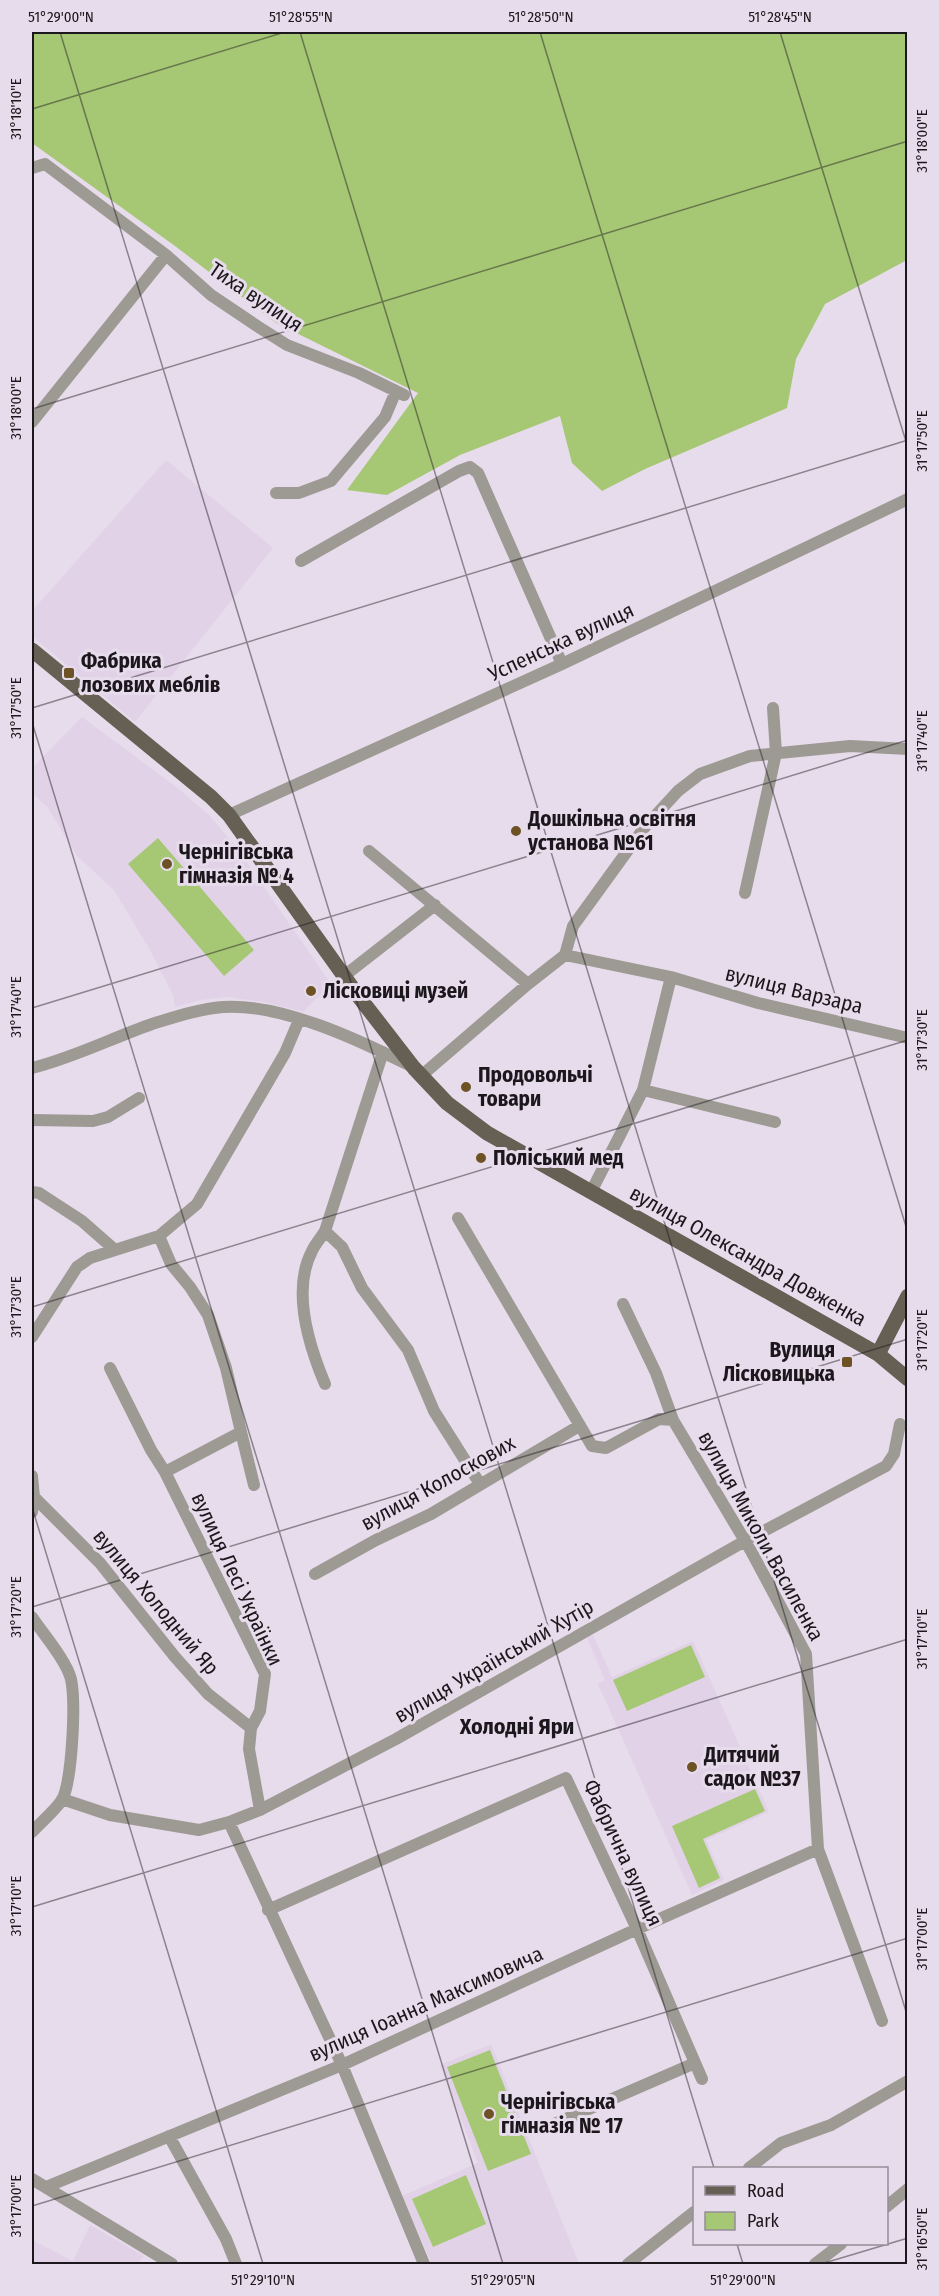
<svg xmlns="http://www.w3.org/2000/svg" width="939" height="2296" viewBox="0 0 939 2296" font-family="'Fira Sans Condensed',sans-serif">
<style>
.built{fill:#e2d2e8}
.green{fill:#a6c774}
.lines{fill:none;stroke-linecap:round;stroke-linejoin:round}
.minor{stroke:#9d9a93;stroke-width:12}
.major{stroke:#665f53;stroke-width:15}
.ticks{fill:none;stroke:#1b171c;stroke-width:1.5;stroke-opacity:0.45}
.poi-dot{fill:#6c5224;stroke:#e7dceb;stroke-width:2}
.labels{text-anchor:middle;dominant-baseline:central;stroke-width:6;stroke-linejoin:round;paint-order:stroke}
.street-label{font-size:21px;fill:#1b171c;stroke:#e7dceb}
.poi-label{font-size:21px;font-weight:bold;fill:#1b171c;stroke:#e7dceb;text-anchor:start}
.neighbourhood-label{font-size:22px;font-weight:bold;fill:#1b171c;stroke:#e7dceb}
.neatline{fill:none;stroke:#1b171c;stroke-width:2}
.ticks-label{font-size:15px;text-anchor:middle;fill:#1b171c}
</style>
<rect width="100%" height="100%" fill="#e7dceb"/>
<path class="built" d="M166,460L273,548L135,722L32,636V611Z
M82,717L179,789L208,814L238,849L331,984L303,1012L264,1002L226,997L201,1000L175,1007L173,995L150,950L114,890L77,856L48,808L32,793V768Z
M593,1635L612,1677L693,1641L769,1812L706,1840L724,1880L692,1895L598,1684L605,1680L587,1638Z
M491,2044L579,2264H432L402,2196L478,2163L440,2065Z
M90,2225L144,2256L138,2264H32V2245L34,2241L73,2261Z"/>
<path class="green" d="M32,32H907V260L825,304L796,359L787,408L645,469L602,491L572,463L560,416L460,455L387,495L347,490L418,393L276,323L175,246L32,143Z
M158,838L254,950L224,976L128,864Z
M691,1645L705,1677L627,1711L613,1680Z
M755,1789L765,1811L703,1839L720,1878L699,1888L672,1826Z
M490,2050L531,2154L488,2171L447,2067Z
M466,2175L486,2224L433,2247L412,2199Z"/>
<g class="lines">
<path class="minor" d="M32,168L45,164L166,255L211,295L257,326L287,345L359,373L404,395
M32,422L166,255
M276,493H299L331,481L385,417L396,391
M301,561L459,471L470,467L478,473L562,664
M229,815L562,664L908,499
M369,851L528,984
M745,893L776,753L773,708
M565,955L671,977L758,1003L908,1038
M344,976L435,905
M32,1068C73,1058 112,1038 152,1024C175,1017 199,1009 223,1007C282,1003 361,1041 413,1067
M421,1076L528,984L565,955L573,926L644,828L678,791L700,774L750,756L850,746L908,749
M643,1090L775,1122
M32,1120L93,1121L108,1117L139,1098
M32,1192L39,1193L82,1221L115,1250
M591,1192L643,1090L671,977
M458,1218L592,1446L606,1448L659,1419L673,1420
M325,1231L342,1247L362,1288L408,1350L434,1411L480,1484
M159,1236L171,1264L190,1287L208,1315L226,1368L241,1432L165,1472
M623,1304L656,1373L673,1420L751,1551L806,1654L818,1849L882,2021
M32,1337L77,1267L90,1258L159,1236L197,1204L285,1053L299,1020
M110,1368L151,1450L165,1472L265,1674L260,1711L251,1728L249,1749L260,1810
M325,1384C309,1346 291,1291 312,1251C315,1244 321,1238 325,1231L383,1052
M241,1432L254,1485
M32,1476L34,1497L32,1512
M34,1497L100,1563L175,1657L208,1694L251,1728
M315,1574L376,1540L431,1514L579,1426
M32,1617C43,1634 66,1660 71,1679C76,1703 72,1777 63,1798C58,1808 40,1823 32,1832
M62,1799L110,1815L199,1830L229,1822L260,1810L396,1739L745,1541L886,1466L894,1454L900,1424
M229,1822L342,2065L424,2264
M268,1910L566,1778L637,1929L702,2079
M545,2128L695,2063
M169,2136L226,2239L236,2264
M749,2168L781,2143L831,2125L908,2081
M32,2179L172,2264
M46,2187L342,2065L637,1929L818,1849
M886,2207L908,2189
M628,2264L694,2212
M815,2264L841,2244"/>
<path class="major" d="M32,650L211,797L229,815L359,997L414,1068L447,1103L487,1133L878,1354L908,1379
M878,1354L908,1296"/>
</g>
<path class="ticks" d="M60,32L714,2168M300,32L908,2018M540,32L908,1233M780,32L908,448M32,109L285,32M32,409L908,141M32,708L908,440M32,722L503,2264M32,1008L908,740M32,1307L908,1040M32,1507L263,2264M32,1607L908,1339M32,1907L908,1639M32,2206L908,1938M737,2244L743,2264M821,2264L908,2238"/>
<g class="poi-dot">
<rect x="63" y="667" width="12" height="12" rx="3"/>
<circle cx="516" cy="831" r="6"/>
<circle cx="167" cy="864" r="6"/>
<circle cx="311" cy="991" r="6"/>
<circle cx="466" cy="1087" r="6"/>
<circle cx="481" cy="1158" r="6"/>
<rect x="841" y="1356" width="12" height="12" rx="3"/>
<circle cx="692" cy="1767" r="6"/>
<circle cx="489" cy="2114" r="6"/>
</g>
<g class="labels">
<g class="street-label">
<text transform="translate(256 297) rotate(34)">Тиха вулиця</text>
<text transform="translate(561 642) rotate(-25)">Успенська вулиця</text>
<text transform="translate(794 990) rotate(14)">вулиця Варзара</text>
<text transform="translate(748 1256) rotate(29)">вулиця Олександра Довженка</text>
<text transform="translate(438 1483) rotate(-29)">вулиця Колоскових</text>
<text transform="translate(761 1536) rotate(61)">вулиця Миколи Василенка</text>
<text transform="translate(237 1579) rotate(65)">вулиця Лесі Українки</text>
<text transform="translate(156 1602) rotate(50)">вулиця Холодний Яр</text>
<text transform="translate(494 1661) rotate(-30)">вулиця Український Хутір</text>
<text transform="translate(623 1853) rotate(65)">Фабрична вулиця</text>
<text transform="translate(426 2004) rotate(-24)">вулиця Іоанна Максимовича</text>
</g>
<g class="poi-label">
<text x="81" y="661">Фабрика<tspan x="81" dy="24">лозових меблів</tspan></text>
<text x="528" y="819">Дошкільна освітня<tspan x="528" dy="24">установа №61</tspan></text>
<text x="179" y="852">Чернігівська<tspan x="179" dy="24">гімназія № 4</tspan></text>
<text x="323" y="991">Лісковиці музей</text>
<text x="478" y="1075">Продовольчі<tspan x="478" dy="24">товари</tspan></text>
<text x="493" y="1158">Поліський мед</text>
<text x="835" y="1350" text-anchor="end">Вулиця<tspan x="835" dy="24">Лісковицька</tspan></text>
<text x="704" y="1755">Дитячий<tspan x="704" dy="24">садок №37</tspan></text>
<text x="501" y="2102">Чернігівська<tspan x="501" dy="24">гімназія № 17</tspan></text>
</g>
<g class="neighbourhood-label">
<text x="517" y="1726">Холодні Яри</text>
</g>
</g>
<rect width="939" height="2296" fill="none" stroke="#e7dceb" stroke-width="66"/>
<rect x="693" y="2167" width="195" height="78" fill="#e7dceb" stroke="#958d98" stroke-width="1.5"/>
<rect x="705" y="2186" width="30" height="9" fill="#665f53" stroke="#958d98" stroke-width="1.5"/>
<text x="747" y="2197" font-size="18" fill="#1b171c">Road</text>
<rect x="705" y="2212" width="30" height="18" fill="#a6c774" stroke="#958d98" stroke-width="1.5"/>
<text x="747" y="2227" font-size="18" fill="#1b171c">Park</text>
<rect x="33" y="33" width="873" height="2230" class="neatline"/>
<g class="ticks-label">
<text x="61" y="22">51°29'00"N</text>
<text x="301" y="22">51°28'55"N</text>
<text x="541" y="22">51°28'50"N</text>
<text x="780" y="22">51°28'45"N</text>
<text transform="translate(16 109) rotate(-90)" y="5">31°18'10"E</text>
<text transform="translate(922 141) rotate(-90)" y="5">31°18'00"E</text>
<text transform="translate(16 408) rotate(-90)" y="5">31°18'00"E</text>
<text transform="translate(922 441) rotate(-90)" y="5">31°17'50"E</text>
<text transform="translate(16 708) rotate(-90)" y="5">31°17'50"E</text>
<text transform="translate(922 741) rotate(-90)" y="5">31°17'40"E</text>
<text transform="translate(16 1007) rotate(-90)" y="5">31°17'40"E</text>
<text transform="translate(922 1040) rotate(-90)" y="5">31°17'30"E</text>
<text transform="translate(16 1307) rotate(-90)" y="5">31°17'30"E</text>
<text transform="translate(922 1340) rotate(-90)" y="5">31°17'20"E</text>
<text transform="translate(16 1607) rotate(-90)" y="5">31°17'20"E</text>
<text transform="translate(922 1639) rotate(-90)" y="5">31°17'10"E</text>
<text transform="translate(16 1906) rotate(-90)" y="5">31°17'10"E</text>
<text transform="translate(922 1939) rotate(-90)" y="5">31°17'00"E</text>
<text transform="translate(16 2206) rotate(-90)" y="5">31°17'00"E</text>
<text transform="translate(922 2239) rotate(-90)" y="5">31°16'50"E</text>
<text x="263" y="2285">51°29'10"N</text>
<text x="503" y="2285">51°29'05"N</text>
<text x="743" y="2285">51°29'00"N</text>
</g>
</svg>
